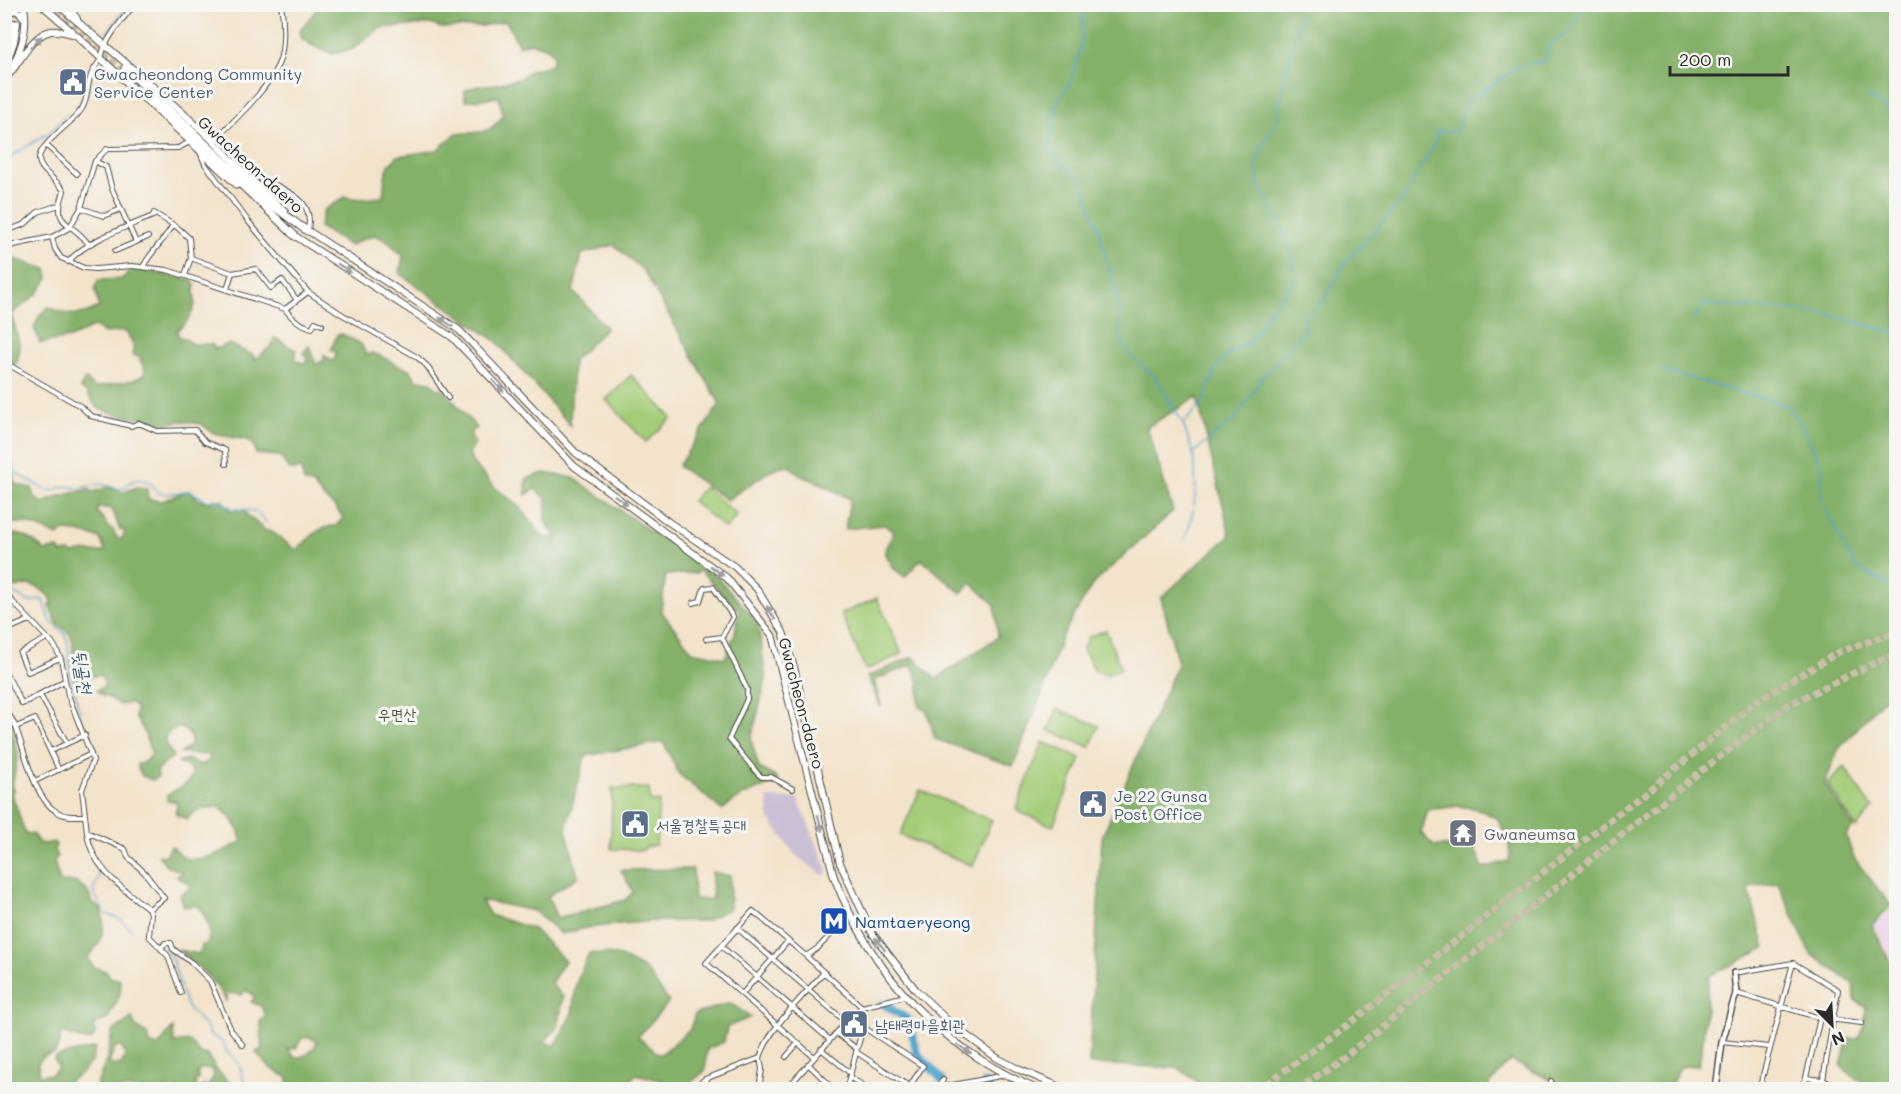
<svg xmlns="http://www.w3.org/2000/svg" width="1901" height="1094" viewBox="0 0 1901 1094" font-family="Mali,'Poor Story',sans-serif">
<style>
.built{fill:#ebd1eb}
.industrial{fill:#cbbfd5}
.green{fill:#a5cd79;stroke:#687c52;stroke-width:1.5}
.forest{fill:#84b069;stroke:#586e4a;stroke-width:1.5;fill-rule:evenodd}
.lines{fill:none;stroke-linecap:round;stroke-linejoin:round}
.stream{stroke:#50a4cc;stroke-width:1.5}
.river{stroke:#50a4cc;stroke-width:8}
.secondary-tunnel{stroke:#cbbeab;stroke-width:5;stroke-dasharray:5 2.5;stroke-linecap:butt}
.highway-tunnel{stroke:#cbbeab;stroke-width:7;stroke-dasharray:7 3.5;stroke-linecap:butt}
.street-casing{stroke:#494743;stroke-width:6}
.secondary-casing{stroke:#494743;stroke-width:8}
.primary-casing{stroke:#494743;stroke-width:8}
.highway-casing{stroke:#494743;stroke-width:9}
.street{stroke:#fff;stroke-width:4}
.secondary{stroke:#fff;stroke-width:5}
.primary{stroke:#fff;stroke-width:6}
.highway{stroke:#fff;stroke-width:7}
.oneway{fill:#a0a0a0}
.labels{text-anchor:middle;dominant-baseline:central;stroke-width:6;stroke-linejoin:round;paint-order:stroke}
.service-label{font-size:16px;fill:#4e5e75;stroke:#f6f6f2;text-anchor:start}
.street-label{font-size:16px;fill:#2b2b2b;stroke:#f6f6f2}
.park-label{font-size:16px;fill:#505c42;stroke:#f6f6f2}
.worship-label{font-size:16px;fill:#5b616d;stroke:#f6f6f2;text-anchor:start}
.transit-label{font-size:16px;fill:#164399;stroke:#f6f6f2;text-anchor:start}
.water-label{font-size:18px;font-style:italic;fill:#3a5b6b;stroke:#f6f6f2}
</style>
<rect width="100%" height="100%" fill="#f6f6f2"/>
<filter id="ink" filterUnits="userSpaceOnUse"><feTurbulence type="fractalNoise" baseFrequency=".0167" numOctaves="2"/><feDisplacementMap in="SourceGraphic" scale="12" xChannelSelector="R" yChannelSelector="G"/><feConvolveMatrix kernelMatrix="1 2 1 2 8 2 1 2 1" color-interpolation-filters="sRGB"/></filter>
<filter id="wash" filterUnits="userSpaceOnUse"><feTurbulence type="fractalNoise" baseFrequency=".008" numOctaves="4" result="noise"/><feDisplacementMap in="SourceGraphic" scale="24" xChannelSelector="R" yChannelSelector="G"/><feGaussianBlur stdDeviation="1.35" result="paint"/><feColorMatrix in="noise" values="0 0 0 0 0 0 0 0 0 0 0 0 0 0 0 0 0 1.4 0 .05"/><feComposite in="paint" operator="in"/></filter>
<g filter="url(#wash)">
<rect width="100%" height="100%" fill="#f3e3cb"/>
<path class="built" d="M1896,907V967L1874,924Z"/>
<path class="industrial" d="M767,798L798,799L828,871L824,876L795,855L770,820Z"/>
<path class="green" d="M631,375L672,418L646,442L606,400Z
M704,487L737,515L726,529L692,501Z
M877,598L902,654L866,670L841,614Z
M1106,630L1121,669L1106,675L1094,670L1083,649L1088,637Z
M1057,709L1099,726L1090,747L1048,730Z
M1043,742L1081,758L1053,826L1019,812L1016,808Z
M1844,766L1870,806L1874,807L1856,828L1828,784Z
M612,788H649L650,802L659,801L656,845L645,847L644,850L611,849Z
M920,790L992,820L973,866L900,835Z"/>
<path class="forest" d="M321,4L1896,5V690L1893,688L1838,750L1825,784L1853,827L1846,835L1854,858L1891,906L1872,925L1895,972L1891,987L1896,1021V1089C1878,1089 1854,1081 1841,1066L1848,1038L1858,1039L1864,1025L1866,1007L1855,1000L1853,984L1810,953L1778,883L1748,887L1765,948L1709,976L1703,1040L1699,1065L1680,1067L1669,1089H1569L1510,1060L1485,1090L1207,1089L1178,1068L1089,1064L1102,837L1178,663L1161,598L1230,535L1197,397L1147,427L1173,511L1092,585L1062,636L1038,704L1013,766L935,739L927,711L919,707V682L912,665L874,680L881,707L867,677L913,657L936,679L998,637L995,605L971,583L961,593L921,559L905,577L893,568L885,552L894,532L885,525L845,529L850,499L816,481L803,477L791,467L781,466L771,470L727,500L678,466L720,404L643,270L614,245L582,254L573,291L606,328L573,361L570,425L496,341L400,274L403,256L391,244L376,235L360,240L350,246L319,227L324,210L345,197L361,199L383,197L385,176L389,165L398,156L437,150L457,133C478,133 491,135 503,115L499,97L465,101V90L478,86L497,84L519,79L531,70L551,65L554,56L549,49L530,42L519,46L506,21L482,26L441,28L431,24L380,28L353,49L332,54L313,46L302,39L300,30ZM1459,806L1478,809L1498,819C1504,832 1513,847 1509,861L1483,868L1474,846H1434L1421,833L1428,810Z
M5,256L47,269L48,279L37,294L12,314L20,348L17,362L6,369L5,368Z
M133,268L192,280L195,285C193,291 195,294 195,300C196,310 186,325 177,330L179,337L185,338L192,344H212L215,349L229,344L253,355L255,360L272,345L274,338C284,341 287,347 296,350L295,360L303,363L309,360L303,353L309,346L316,365L324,360V355L332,361L335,359L336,352L331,350L337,335L342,334L361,344L367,355L372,353C386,357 393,365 409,369L417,380L431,382L437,389H443L477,428L470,432L475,445L469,453L472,462L494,487L517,504L543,537L557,539L546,523V498L535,489L526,495V479L544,473L574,478L660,538L671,543L716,576L758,622L766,680L751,740L759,768L777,778L778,784C758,787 738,797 722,810L679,774L663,742L585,756L566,829L578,877L548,896L557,918L625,900L633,892L621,870L693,869L694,899H712V872L730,876V908L705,921H656L620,924L586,928L561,934L534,911L481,900L490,915L533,929L565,961L551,983L563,997L558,1027L544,1042L555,1046L572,1013L576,984L589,953L617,955L646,970L669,1002L638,1037L660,1055L690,1029L695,1014L730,1003L751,1017L727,1027L724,1042L707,1049L705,1071L685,1087L636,1074L626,1085L641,1089H288V1077C273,1072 265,1064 256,1052L262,1049C259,1038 263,1032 260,1021L266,1017L261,1006L251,1002L255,998L250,992L244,991L242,995L228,993L226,1001C214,978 198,966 178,950L200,954L202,945H206C214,930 206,917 197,905L184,907L180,894L188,890L191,885L176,876L183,872L167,866L158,855L162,856L167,854L171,846C176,849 178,853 182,856C197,866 227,850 241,842C240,826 231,817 219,807C205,808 196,808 187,819L175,814L177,806L175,801H167V795C180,786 185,790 193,773L187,766L178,762L188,759L195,763L204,764L210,759L209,755L181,753L191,745C192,735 188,731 179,727L170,731L165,737L166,745L173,756L157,771L158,777L152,780L142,776L136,765L144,762L152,755L143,729L135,717L136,708L130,703L120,705L108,697L103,696L97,690L104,687V681L100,675L92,676L88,679L79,677L74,680L72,672L73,642L70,634L58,625L49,606L53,601C42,588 33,581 16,588L11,585L5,534C25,532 31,539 45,551L57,548L62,553L70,552L74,554C87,548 93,555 105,551L100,538L78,532L64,531L58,536C41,529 24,518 5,525L4,457L15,477V484L32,488L34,498L43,503L57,497L88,489L93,492L108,487L124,492L137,487L147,488L148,499L162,501L186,491H191L199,500L210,502L214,500H222L231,511L244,509L247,515L266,531H271L296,550C309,540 318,525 336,526L343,518C335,502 320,499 314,485L304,482L301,469L290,470L279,456L256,454L254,446L248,440C230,436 215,438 202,424L181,421L163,424L146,419L117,415L98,408L86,392L80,388L84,380L86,379L94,388L133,380L144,375L145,369L138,356H133L132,354C136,346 130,337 125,331L104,333L95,326L70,338L40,343L34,328L40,315L49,307C68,317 81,317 99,307L95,289L98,280L122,279ZM99,507L112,509L120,530H124L125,532L121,540L118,539L112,529L106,525L105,521L97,512ZM700,570L739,611L735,633L725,658L692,651L661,611L666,575L697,573ZM309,1037L317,1041C312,1053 306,1057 294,1057L288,1049L296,1048L302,1038Z
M4,710L10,720L18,754L13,782V797L25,833L33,834L38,842L43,844L54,842L56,845L54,850L57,857L54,861L60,882C63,883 67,882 70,882C81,881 90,892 91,902L100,908C108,928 102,942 88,957L93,967L106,971L111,978L120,979C123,1002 114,1000 108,1019L94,1024L95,1035L91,1040C81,1042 71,1034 60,1034V1042L55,1053L44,1056L38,1063L40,1077L45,1074L51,1075L58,1068L54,1058C68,1052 81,1052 95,1048L92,1061L81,1073L59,1089H5Z
M132,1018L135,1026L149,1036V1044L157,1046C164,1042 167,1033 173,1028L174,1043L190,1041L199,1053L207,1055L217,1070L229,1082L228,1089H200L204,1085L208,1086L214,1075L212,1069H201L197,1073L199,1079L195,1081L197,1089H95L107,1059L112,1032ZM116,1046L122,1048L126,1056L121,1064L114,1066L109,1063Z"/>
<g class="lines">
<path class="stream" d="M1083,4L1082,43L1071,81L1057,102L1048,151L1082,181L1100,234L1120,310L1119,335L1130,356L1156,378L1183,424L1193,453
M1798,6L1802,4
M107,33L129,4
M1868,97L1896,114
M4,161L51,131L67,115
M1693,319L1704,304L1823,313L1896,333
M1659,370L1790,406L1822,465L1821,500L1855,567L1896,589
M1184,423L1204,401L1216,368L1228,355L1251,340L1272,306L1289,289L1296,273L1289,245L1272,208L1258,184L1257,165L1261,148L1277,121L1285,76L1300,16
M4,451L10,457L16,473L46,490L51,491L65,486L79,488L101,484L120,489C125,487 128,483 133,481C144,476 153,484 158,493L169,494L186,491L192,492L207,501L218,500L233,509L255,511L266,522
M1185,539C1196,509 1198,484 1193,453L1235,419L1263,376L1303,332L1304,317L1321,304L1345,263L1403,199L1435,142L1437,131L1456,132L1468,100L1522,65L1545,61L1549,44C1571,35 1574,27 1581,4
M15,594L29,602L41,599L44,602L51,622L65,634L68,643L71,685L75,693L80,716L95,746
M87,838V845L99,874L93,891L105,914L120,919L132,930
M164,948L171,956L181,988
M182,992L187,1007L207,1028L209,1034L224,1043L226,1051L239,1063L246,1090"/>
<path class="river" d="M883,1004L909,1020L917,1053L942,1080
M985,1083L989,1090"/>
</g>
</g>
<g filter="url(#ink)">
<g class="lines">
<path class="secondary-tunnel" d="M17,4V23
M13,23L14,4"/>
<path class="highway-tunnel" d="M55,12L122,71
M1258,1090L1345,1027L1660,781L1760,699L1839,652L1896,632
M1297,1090L1344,1057L1705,768L1788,705L1883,659L1896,655"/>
<g class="street-casing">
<path id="street" d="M214,141C236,118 264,94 278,65C285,50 284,21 281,4
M46,145L77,174
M200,152L205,164L248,221L308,292L343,315L417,357L427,366L448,398
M95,161L106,167L112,189L136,242
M247,175C261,177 293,192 302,202C309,210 310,220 308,230
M81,208L104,216L121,209
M4,232L25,224L38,212L59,205
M52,237L55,249L61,258L84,268L96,269L132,266L167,270L285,309L308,292
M89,245C72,220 51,228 64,191C58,180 39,171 39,159C39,145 70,124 78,114C89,102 86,88 91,75C93,69 98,64 101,59C102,55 103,50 105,46C112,31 124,17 135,4
M4,247L52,237L69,228L81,208L95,161L107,149L178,148L188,143L192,144
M115,251L148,237
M191,258L232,273
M68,262C88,239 125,228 153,216L154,213L177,227L189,238L191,258L185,275
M143,267C151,251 164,241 173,225
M227,289L232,273L256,269L271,288L282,280L297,300
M285,309C293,320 300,324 312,328L315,322L322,325
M4,362L80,406L91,416L131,426L139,423L157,431L195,430L205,442L225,450L226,464
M4,580L5,588L11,600L54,645L61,659L68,695L93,760L82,790L87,832L125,849L128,857L145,873L164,898L149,909L151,913L149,936L168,956L181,993
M4,603L11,600
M693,603L700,601L704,588L713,587L733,617L722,637L747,689V699L729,739L758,774L762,777H771L793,789
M4,631L29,620
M47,638L20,653L28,672L60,658
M706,639L722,637
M4,669L22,704L64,681
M40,695L67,743
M4,708C9,714 13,721 16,728C25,751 34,799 57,812C65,817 75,816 85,816
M16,727L35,719L59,770
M51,751L85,735
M35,781L91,754
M87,832C91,868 123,889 149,909
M737,928L846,1022
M721,946L830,1040
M161,949L165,943H171L173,949L192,963L210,981L231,1030L243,1045
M806,956L818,948L850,914
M1734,973L1793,963L1838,990L1823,1080L1842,1090
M1736,993L1820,1018L1862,1023
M742,994L788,941
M863,1027L923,1066L907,1090
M836,1033L857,1049
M1722,1042L1769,1047
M821,1049L850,1073
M856,1052L915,1090
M786,1057L798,1043
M814,1057L706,963L753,911L806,956L862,1007
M808,1064L835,1090
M849,1077L871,1090
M1806,1078L1823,1080
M705,1079L706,1090
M1551,1081L1555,1090
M759,1089L762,1069L760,1058
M691,1090L705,1079L760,1058C769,1027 804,996 824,972
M795,1090L790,1085L846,1022L862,1007L905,996
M846,1090L863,1027L861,1008
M936,1090L943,1080
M946,1090L948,1086L1005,1075
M1759,1090L1793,963
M1803,1090L1820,1018"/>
</g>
<g class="secondary-casing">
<path id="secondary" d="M1716,1090L1722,1042L1736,993L1734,973"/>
</g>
<g class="primary-casing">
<path id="primary" d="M41,4L76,35L237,185
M57,4C108,48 160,91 209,137C235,162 258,188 285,211
M67,4L77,19
M6,18L10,12L15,10L20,13L24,18
M4,37L7,4
M4,58L13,23
M13,65C22,47 29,24 23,4
M4,70L14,42L17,23
M7,77C20,63 31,35 51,31C59,30 68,33 76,35
M304,228L459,330L576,453L670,523L735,567L757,589L783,632L795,671L840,863L872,933L916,990L951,1024L997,1058L1020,1070L1067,1090
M292,234L452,337L574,466L727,578L772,635L834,877C872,975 941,1049 1039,1090"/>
</g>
<g class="highway-casing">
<path id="highway" d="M4,19L6,26
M125,68L265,200L307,231
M143,91L295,236
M1021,1082L1027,1090"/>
</g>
<use href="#street" class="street"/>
<use href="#secondary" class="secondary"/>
<use href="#primary" class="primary"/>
<use href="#highway" class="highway"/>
</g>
<defs><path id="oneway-solid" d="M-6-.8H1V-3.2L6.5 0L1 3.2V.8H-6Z" transform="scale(1.5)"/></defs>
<g class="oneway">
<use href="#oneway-solid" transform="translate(36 42) rotate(-46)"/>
<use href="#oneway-solid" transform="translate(344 268) rotate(33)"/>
<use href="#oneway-solid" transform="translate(446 322) rotate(-147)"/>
<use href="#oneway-solid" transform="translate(498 386) rotate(47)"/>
<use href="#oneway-solid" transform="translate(621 500) rotate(36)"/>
<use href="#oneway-solid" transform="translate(717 571) rotate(37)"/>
<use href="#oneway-solid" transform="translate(771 613) rotate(-121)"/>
<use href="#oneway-solid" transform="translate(820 823) rotate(75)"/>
<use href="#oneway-solid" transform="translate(880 944) rotate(-128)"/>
<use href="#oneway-solid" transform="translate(964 1049) rotate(33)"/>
</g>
</g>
<defs>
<g id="civic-square" transform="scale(1.5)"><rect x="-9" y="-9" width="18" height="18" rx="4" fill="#5c6f8a" stroke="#f6f6f2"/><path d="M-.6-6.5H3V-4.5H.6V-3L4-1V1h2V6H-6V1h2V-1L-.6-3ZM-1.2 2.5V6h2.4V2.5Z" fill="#fff"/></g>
<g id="temple-square" transform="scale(1.5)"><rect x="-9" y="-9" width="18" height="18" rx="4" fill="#6b7280" stroke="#f6f6f2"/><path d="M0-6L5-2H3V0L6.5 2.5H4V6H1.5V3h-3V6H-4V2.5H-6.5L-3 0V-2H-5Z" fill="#fff"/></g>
<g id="metro-square" transform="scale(1.5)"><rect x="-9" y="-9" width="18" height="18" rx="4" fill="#1a4fb4" stroke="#f6f6f2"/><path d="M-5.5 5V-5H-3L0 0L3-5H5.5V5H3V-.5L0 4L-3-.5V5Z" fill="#fff"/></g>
</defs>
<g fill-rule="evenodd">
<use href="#civic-square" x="73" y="82"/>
<use href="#civic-square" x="1093" y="804"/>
<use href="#civic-square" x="635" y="824"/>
<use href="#temple-square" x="1463" y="833"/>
<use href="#metro-square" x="834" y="921"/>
<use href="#civic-square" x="854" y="1024"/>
</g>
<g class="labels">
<g class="service-label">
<text x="94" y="73">Gwacheondong Community<tspan x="94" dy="18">Service Center</tspan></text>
<text x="1114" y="795">Je 22 Gunsa<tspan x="1114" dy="18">Post Office</tspan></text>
<text x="656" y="824">서울경찰특공대</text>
<text x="875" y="1024">남태령마을회관</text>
</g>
<g class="street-label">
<text transform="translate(251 164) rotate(42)">Gwacheon-daero</text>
<text transform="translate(802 703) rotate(75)">Gwacheon-daero</text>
</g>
<g class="park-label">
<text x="397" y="713">우면산</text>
</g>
<g class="worship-label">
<text x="1484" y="833">Gwaneumsa</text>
</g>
<g class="transit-label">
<text x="855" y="921">Namtaeryeong</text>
</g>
<g class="water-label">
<text transform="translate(83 672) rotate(80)">뒷골천</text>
</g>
</g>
<rect width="1901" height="1094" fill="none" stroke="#f6f6f2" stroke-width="24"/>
<g transform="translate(1832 1025) rotate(156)" stroke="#f6f6f2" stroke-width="4.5" paint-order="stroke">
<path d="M0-4.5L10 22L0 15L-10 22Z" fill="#2b2b2b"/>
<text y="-9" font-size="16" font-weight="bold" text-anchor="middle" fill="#2b2b2b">N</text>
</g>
<path d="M1670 66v9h118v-9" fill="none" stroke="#2b2b2b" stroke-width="3"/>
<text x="1679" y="66" font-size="18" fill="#2b2b2b" stroke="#f6f6f2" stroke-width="4.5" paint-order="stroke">200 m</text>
</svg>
